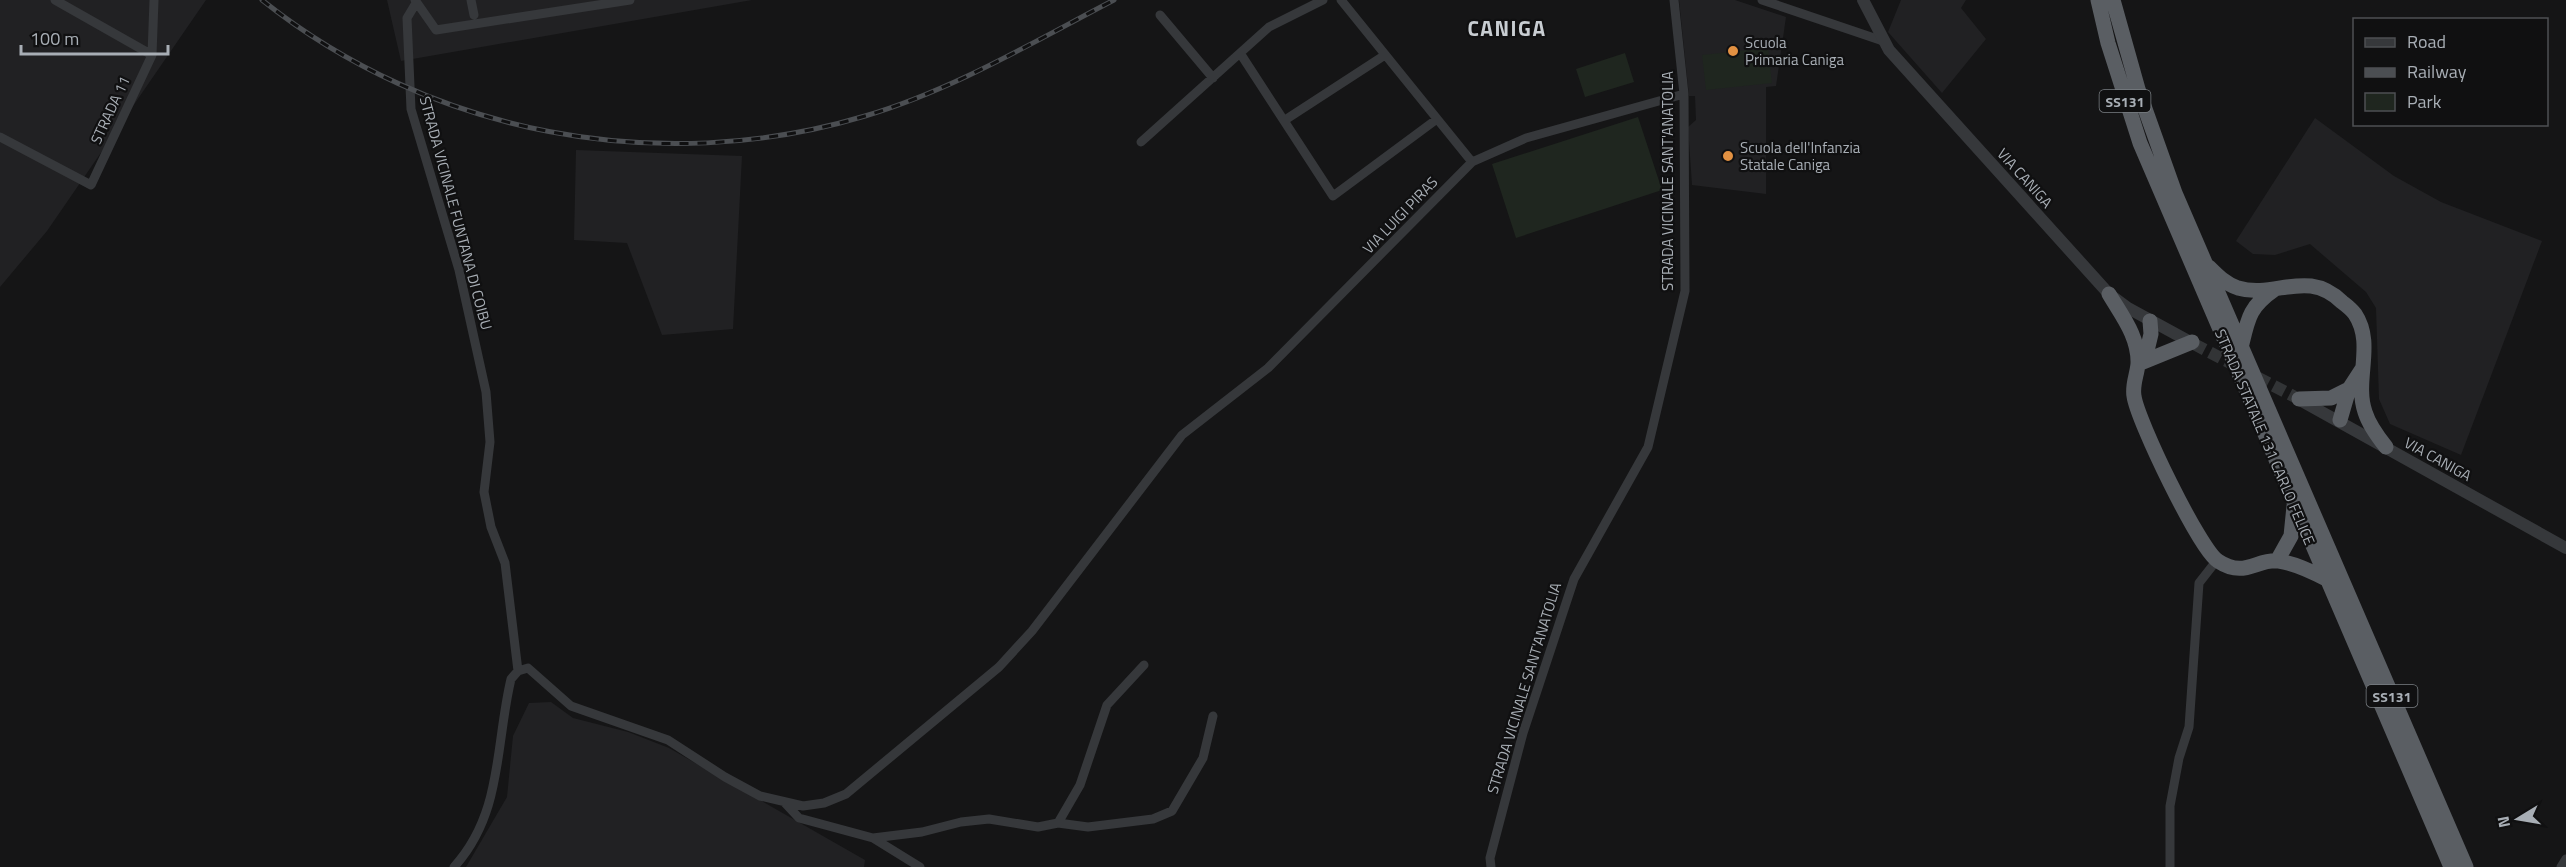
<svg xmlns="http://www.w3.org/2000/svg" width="2566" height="867" viewBox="0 0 2566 867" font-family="'Titillium Web',sans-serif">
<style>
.built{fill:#212123}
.green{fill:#1f261f}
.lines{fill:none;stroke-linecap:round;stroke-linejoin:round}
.tertiary-tunnel{stroke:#323436;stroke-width:12;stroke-dasharray:12 6;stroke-linecap:butt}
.minor{stroke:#36383b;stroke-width:9}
.tertiary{stroke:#36383b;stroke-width:12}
.trunk{stroke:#5a5e63;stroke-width:15}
.rail-casing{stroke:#4b4e52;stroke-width:5}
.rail{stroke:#101011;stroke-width:3;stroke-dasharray:9;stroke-linecap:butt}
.poi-dot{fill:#e29142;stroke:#101011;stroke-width:2}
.labels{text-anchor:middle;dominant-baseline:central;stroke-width:4.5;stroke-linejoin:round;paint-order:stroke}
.shield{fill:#101011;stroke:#7a7f84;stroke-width:1.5}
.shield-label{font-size:14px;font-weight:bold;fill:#a8aeb5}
.poi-label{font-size:15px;fill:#a8aeb5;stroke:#101011;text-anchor:start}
.street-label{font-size:15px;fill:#a8aeb5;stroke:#101011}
.district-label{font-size:21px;font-weight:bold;letter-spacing:1.5px;fill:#c8cdd2;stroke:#101011}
</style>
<rect width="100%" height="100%" fill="#151516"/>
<path class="built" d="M0,0H206L47,231L0,287Z
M387,0H752L401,61Z
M1679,0H1735L1786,17L1776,86L1766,87V194L1692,185L1688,127L1696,120L1695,96H1689Z
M1901,0H1966L1961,8L1986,39L1942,93L1888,32Z
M2315,118L2394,176L2441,202L2542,241L2461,455L2390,424L2379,399L2376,308L2366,292L2310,244L2275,255L2253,254L2236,241Z
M576,150L742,156L733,329L662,335L627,243L574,240Z
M551,702L573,718L628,732L669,748L865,860L864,867H466L507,797L513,736L529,703Z"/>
<path class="green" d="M1768,48L1772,83L1706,90L1702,55Z
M1625,53L1634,82L1585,97L1576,69Z
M1638,117L1662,190L1516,238L1492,164Z"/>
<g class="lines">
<path class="tertiary-tunnel" d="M2194,344L2295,397"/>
<path class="minor" d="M415,0L436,30L630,0
M471,0L474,15
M1341,0L1472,162
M1762,0L1883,41
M416,3L407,18L411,109L459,270L486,392L490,442L484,492L491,527L505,563L518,671
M1160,15L1213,78
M1240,53L1333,196L1437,119
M152,55L154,0
M1285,120L1385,55
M0,137L91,185L152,55L55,0
M1141,142L1269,27L1323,0
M785,803L799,818L873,838L920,867
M1058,823L1088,827L1153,819L1172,811L1203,758L1213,716
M873,838L922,832L961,822L989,819L1038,827L1058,823L1080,785L1107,705L1144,665
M454,867C503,813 495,746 511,679L518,671L528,668L571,706L668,740L725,777L760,796L803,806L824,803L846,794L999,667L1032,631L1182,435L1268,368L1472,162L1526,138L1684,94
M1491,867L1490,858L1523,733L1574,579L1648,447L1685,291L1684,94L1674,0
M2170,867V806L2179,758L2189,727L2199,583L2217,560
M2561,867L2566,859"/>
<path class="tertiary" d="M1863,0L1889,50L2109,294L2128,308L2194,344
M2300,400L2566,548"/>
<path class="trunk" d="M2098,0L2108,43L2140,143L2451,867
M2113,0L2138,89L2175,193L2466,867
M2209,267C2218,276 2226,284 2238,288C2276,299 2307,268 2342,302C2346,305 2352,310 2355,314C2375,344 2354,380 2365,412C2369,425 2378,437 2386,447
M2109,294C2122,316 2139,337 2138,364C2137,375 2132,385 2134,396C2137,420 2200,550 2218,561C2245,579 2257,558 2279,561C2296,564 2311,571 2326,579
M2241,348C2248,318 2249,307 2275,289
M2145,359L2151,334L2150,321
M2138,364L2192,342
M2299,399L2331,398L2349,389
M2340,420L2349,389L2362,369
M2277,561L2291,536L2294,506"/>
<g class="rail-casing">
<path id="rail" d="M262,0C430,134 658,178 865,116C953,90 1033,42 1114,0"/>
</g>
<use href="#rail" class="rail"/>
</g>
<g class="poi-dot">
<circle cx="1733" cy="51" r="6"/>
<circle cx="1728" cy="156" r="6"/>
</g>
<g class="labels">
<g class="shield">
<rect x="2099.5" y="90" width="51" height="22" rx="4.5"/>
<rect x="2366.5" y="685" width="51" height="22" rx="4.5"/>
</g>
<g class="shield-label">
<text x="2125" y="101">SS131</text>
<text x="2392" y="696">SS131</text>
</g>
<g class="poi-label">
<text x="1745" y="42">Scuola<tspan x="1745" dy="17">Primaria Caniga</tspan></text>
<text x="1740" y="147">Scuola dell'Infanzia<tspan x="1740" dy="17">Statale Caniga</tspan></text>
</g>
<g class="street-label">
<text transform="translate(110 110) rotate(-65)">STRADA 11</text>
<text transform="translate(2025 178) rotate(48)">VIA CANIGA</text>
<text transform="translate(1667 181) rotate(-90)">STRADA VICINALE SANT'ANATOLIA</text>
<text transform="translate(456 213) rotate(75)">STRADA VICINALE FUNTANA DI COIBU</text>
<text transform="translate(1400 215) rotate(-46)">VIA LUIGI PIRAS</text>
<text transform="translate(2265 437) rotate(67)">STRADA STATALE 131 CARLO FELICE</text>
<text transform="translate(2438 459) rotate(29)">VIA CANIGA</text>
<text transform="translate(1524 688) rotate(-73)">STRADA VICINALE SANT'ANATOLIA</text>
</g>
<g class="district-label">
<text x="1507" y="28">CANIGA</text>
</g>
</g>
<rect x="2353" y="18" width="195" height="108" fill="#101011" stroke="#4d4f53" stroke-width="1.5"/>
<rect x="2365" y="38" width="30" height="9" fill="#36383b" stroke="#4d4f53" stroke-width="1.5"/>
<text x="2407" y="48" font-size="18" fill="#a8aeb5">Road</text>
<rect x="2365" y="68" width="30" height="9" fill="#4b4e52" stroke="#4d4f53" stroke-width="1.5"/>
<text x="2407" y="78" font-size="18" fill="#a8aeb5">Railway</text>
<rect x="2365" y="93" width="30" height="18" fill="#1f261f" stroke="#4d4f53" stroke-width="1.5"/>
<text x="2407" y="108" font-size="18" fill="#a8aeb5">Park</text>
<g transform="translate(2518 819) rotate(259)" stroke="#101011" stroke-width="4.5" paint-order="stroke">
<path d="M0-4.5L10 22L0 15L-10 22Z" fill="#a8aeb5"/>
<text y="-9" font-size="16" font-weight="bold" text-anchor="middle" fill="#a8aeb5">N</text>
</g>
<path d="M21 45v9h147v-9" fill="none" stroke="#a8aeb5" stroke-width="3"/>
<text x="30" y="45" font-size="18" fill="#a8aeb5" stroke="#101011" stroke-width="4.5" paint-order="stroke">100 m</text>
</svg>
